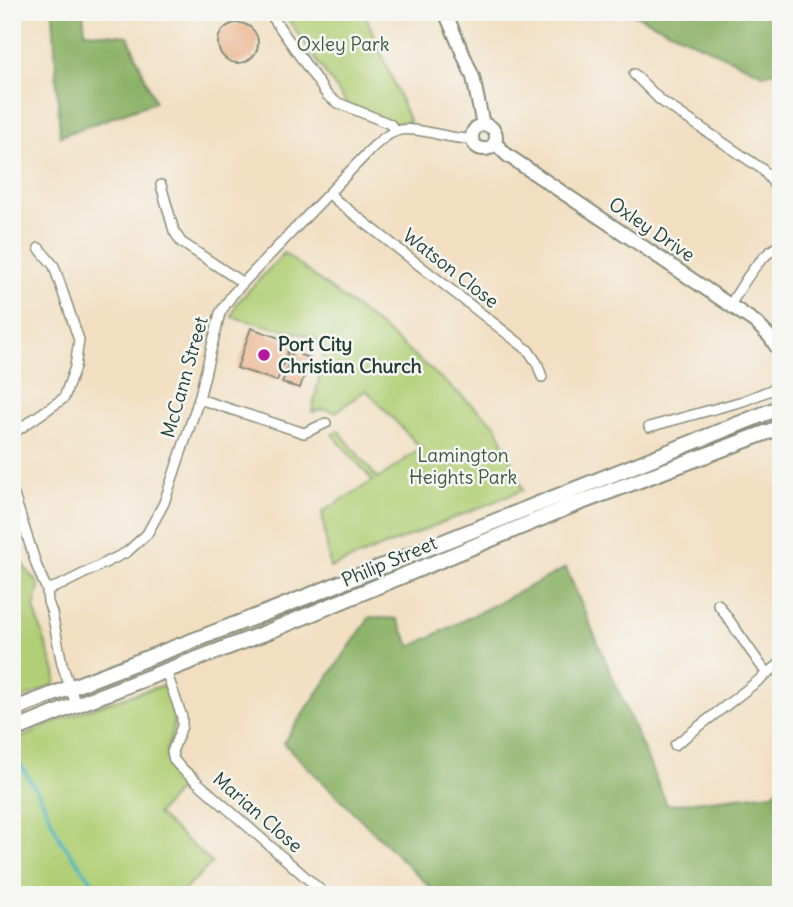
<svg xmlns="http://www.w3.org/2000/svg" width="793" height="907" viewBox="0 0 793 907" font-family="Delius,sans-serif">
<style>
.green{fill:#b1cf76;stroke:#688655;stroke-width:2}
.forest{fill:#8cb267;stroke:#56784e;stroke-width:2}
.lines{fill:none;stroke-linecap:round;stroke-linejoin:round}
.stream{stroke:#47b6c0;stroke-width:3.5}
.building{fill:#eaac81}
.street-casing{stroke:#888e7b;stroke-width:12}
.secondary-casing{stroke:#888e7b;stroke-width:16}
.primary-casing{stroke:#888e7b;stroke-width:18}
.street{stroke:#fff;stroke-width:9}
.secondary{stroke:#fff;stroke-width:12}
.primary{stroke:#fff;stroke-width:14}
.poi-dot{fill:#b5179e;stroke:#f6f6f2;stroke-width:2.5}
.labels{text-anchor:middle;dominant-baseline:central;stroke-width:5;stroke-linejoin:round;paint-order:stroke}
.park-label{font-size:19px;fill:#3c5a41;stroke:#f6f6f2}
.street-label{font-size:19px;fill:#1f3d34;stroke:#f6f6f2}
.poi-label{font-size:19px;font-weight:bold;fill:#1f3d34;stroke:#f6f6f2;text-anchor:start}
</style>
<rect width="100%" height="100%" fill="#f6f6f2"/>
<filter id="ink" filterUnits="userSpaceOnUse"><feTurbulence type="fractalNoise" baseFrequency=".0143" numOctaves="2"/><feDisplacementMap in="SourceGraphic" scale="14" xChannelSelector="R" yChannelSelector="G"/><feConvolveMatrix kernelMatrix="1 2 1 2 8 2 1 2 1" color-interpolation-filters="sRGB"/></filter>
<filter id="wash" filterUnits="userSpaceOnUse"><feTurbulence type="fractalNoise" baseFrequency=".00686" numOctaves="4" result="noise"/><feDisplacementMap in="SourceGraphic" scale="28" xChannelSelector="R" yChannelSelector="G"/><feGaussianBlur stdDeviation="1.57" result="paint"/><feColorMatrix in="noise" values="0 0 0 0 0 0 0 0 0 0 0 0 0 0 0 0 0 1.4 0 .05"/><feComposite in="paint" operator="in"/></filter>
<g filter="url(#wash)">
<rect width="100%" height="100%" fill="#f2dfc2"/>
<path class="green" d="M283,12H364L410,122L394,123L349,107Z
M284,253L377,324L496,425L523,490L330,568L322,512L373,481L332,434L338,430L378,479L421,448L366,390L336,412L324,409L312,412L325,350L314,337L232,317L237,303Z
M12,528L24,567L36,580L39,586L34,608L55,672L56,680L54,685L12,703Z
M165,685C169,693 174,703 174,712C176,748 150,749 186,782L157,814L212,863L179,895H12V743C59,717 113,700 165,685Z"/>
<path class="forest" d="M53,12H83L85,32L128,36L155,102L60,136Z
M629,12H781V68L765,75Z
M566,568L667,805L773,793L781,786V895H438L283,743L370,617L397,619L411,647Z"/>
<g class="lines">
<path class="stream" d="M12,751L41,798L61,841L103,895"/>
</g>
<g id="blocks">
<path class="building" d="M218 43a20 20 0 1 1 40 0a20 20 0 1 1-40 0Z
M251,328L291,342L277,381L237,368Z
M292,342L303,345L300,355L310,358L300,388L282,383L292,353H289Z"/>
</g>
</g>
<g filter="url(#ink)">
<use href="#blocks" fill-opacity="0" stroke="#888e7b" stroke-width="2"/>
<g class="lines">
<g class="street-casing">
<path id="street" d="M269,12L327,95L336,102L390,124L396,131
M634,74L660,100L762,169L772,181L781,197
M161,185L174,231L181,242L243,283
M330,194L337,201L528,350L537,363L542,377
M730,305C745,281 756,259 781,244
M199,399L304,433L326,423
M649,427L743,401L781,386
M12,434L64,398L75,367L79,340L54,266L39,248
M12,489L37,567L47,590L48,602L52,613L62,664L76,705
M47,590L63,584L127,552L147,534L164,503L199,399L220,313L232,295L243,283L373,147C380,141 387,134 396,131C416,125 449,140 472,139
M718,604L767,674
M166,671L182,717V726L172,752L174,760L180,767L326,895
M675,745L781,663"/>
</g>
<g class="secondary-casing">
<path id="secondary" d="M445,12L473,77L483,125
M472 137a12 12 0 1 1 24 0a12 12 0 1 1-24 0Z
M495,143L507,155L755,322L770,337L781,354"/>
</g>
<g class="primary-casing">
<path id="primary" d="M12,710L278,608L781,407
M12,731L76,705L265,633L571,506L781,427"/>
</g>
<use href="#street" class="street"/>
<use href="#secondary" class="secondary"/>
<use href="#primary" class="primary"/>
</g>
</g>
<circle class="poi-dot" cx="264" cy="355" r="7"/>
<g class="labels">
<g class="park-label">
<text x="343" y="44">Oxley Park</text>
<text x="463" y="455">Lamington<tspan x="463" dy="22">Heights Park</tspan></text>
</g>
<g class="street-label">
<text transform="translate(652 229) rotate(34)">Oxley Drive</text>
<text transform="translate(451 268) rotate(38)">Watson Close</text>
<text transform="translate(184 377) rotate(-74)">McCann Street</text>
<text transform="translate(389 561) rotate(-23)">Philip Street</text>
<text transform="translate(258 812) rotate(41)">Marian Close</text>
</g>
<g class="poi-label">
<text x="278" y="344">Port City<tspan x="278" dy="22">Christian Church</tspan></text>
</g>
</g>
<rect width="793" height="907" fill="none" stroke="#f6f6f2" stroke-width="42"/>
</svg>
